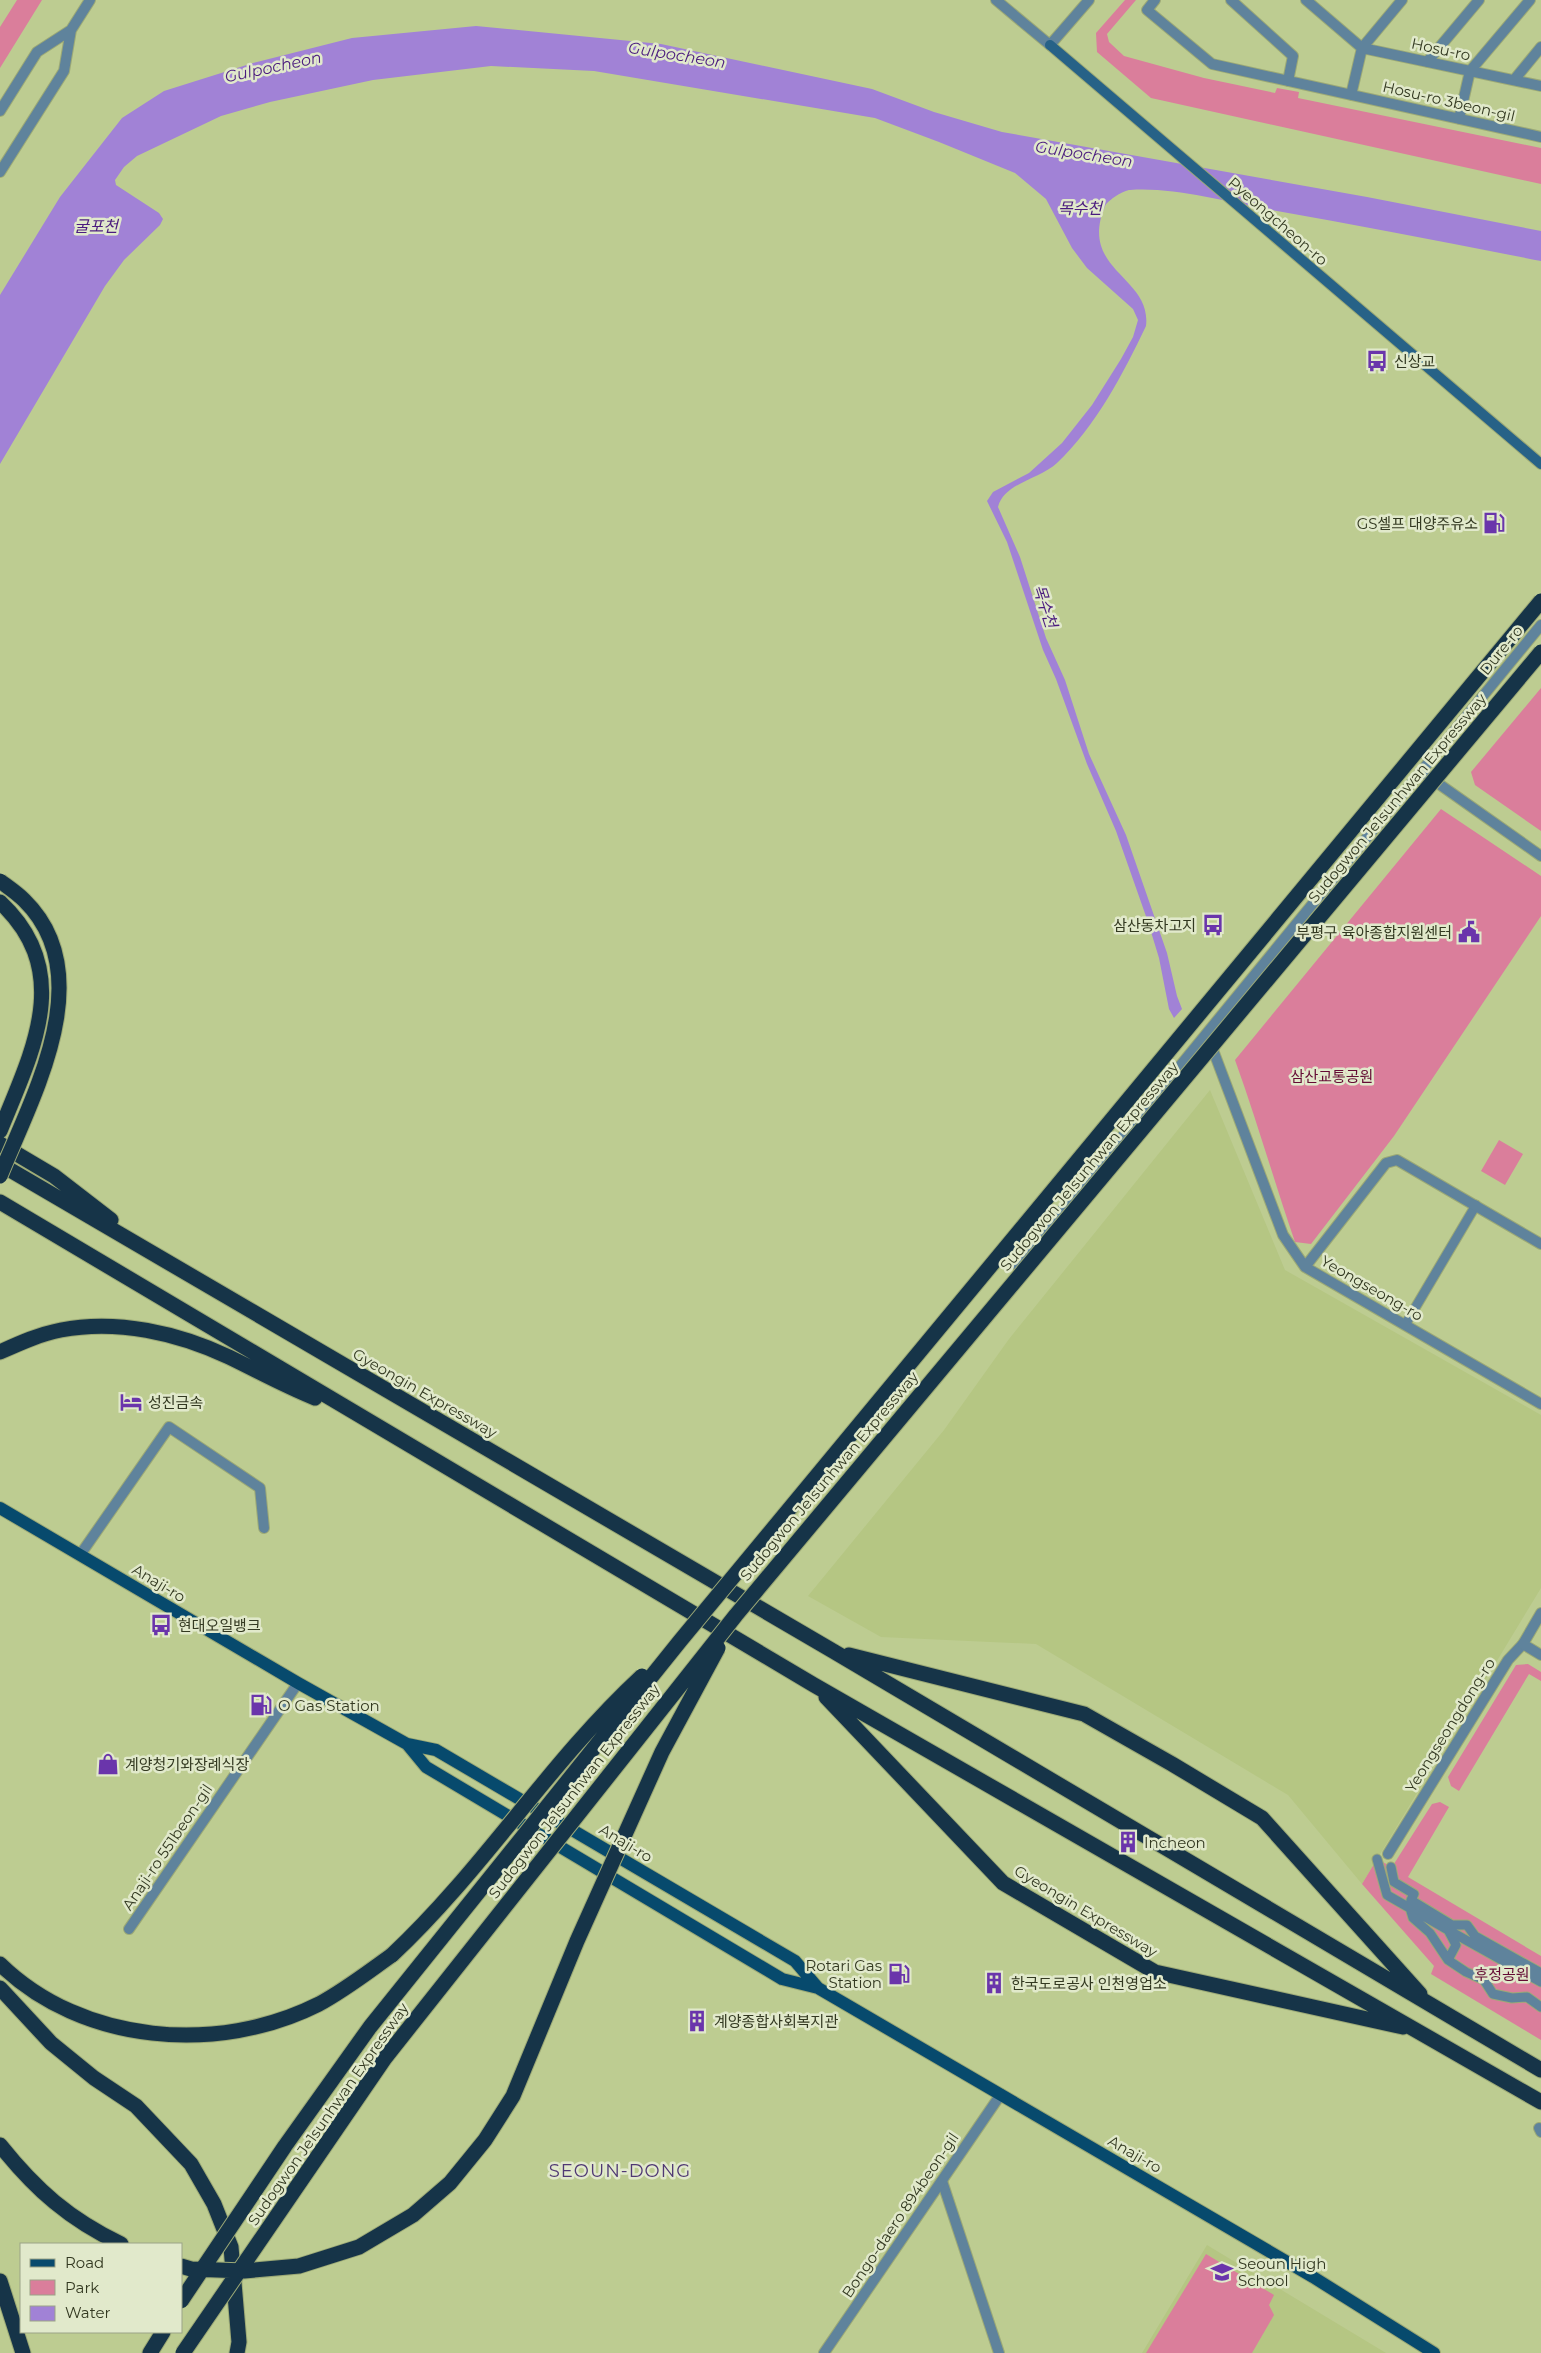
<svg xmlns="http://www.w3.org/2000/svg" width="1541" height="2353" viewBox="0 0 1541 2353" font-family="Montserrat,'Noto Sans KR',sans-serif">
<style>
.built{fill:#b5c683}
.green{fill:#da7e9b}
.water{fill:#a182d6}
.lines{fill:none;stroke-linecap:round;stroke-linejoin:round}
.pedestrian-casing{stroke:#9ca976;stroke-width:11}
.minor-casing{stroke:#9ca976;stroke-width:12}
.tertiary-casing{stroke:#9ca976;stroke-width:12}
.secondary-casing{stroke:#9ca976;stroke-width:12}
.primary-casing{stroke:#9ca976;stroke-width:14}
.motorway-casing{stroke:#9ca976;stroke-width:17}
.pedestrian{stroke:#5f839c;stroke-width:9}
.minor{stroke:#5f839c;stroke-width:10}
.tertiary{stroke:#5f839c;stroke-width:10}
.secondary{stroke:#276287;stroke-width:10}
.primary{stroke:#074a6d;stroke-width:12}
.motorway{stroke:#163448;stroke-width:15}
.motorway-bridge-casing{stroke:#9ca976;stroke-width:17;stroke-linecap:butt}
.motorway-bridge{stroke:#163448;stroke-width:15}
.labels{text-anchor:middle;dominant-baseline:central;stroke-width:5;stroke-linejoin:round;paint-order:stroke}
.street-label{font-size:15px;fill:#333921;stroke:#e1e9cb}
.poi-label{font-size:15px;fill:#333921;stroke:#e1e9cb;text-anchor:start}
.park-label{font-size:15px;fill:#640b34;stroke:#e1e9cb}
.water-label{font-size:16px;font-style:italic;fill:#4a1b7e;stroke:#e1e9cb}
.quarter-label{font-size:18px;letter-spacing:1px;fill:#4f3873;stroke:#e1e9cb}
</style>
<rect width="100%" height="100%" fill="#bdcc91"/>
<path class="built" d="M1210,1090L1285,1270L1541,1415V1588L1362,1884L1288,1795L1036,1644L881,1637L808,1596L944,1430L1009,1339Z
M1207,2245L1386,2353H1142Z"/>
<path class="green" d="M17,0H42L0,68V27Z
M1125,0H1136L1107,34L1109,42L1124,56L1204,78L1275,93L1277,88L1299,92L1298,98L1541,148V184L1151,98L1097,52L1096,33Z
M1541,688V831L1475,785L1471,772Z
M1441,809L1541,876V916L1394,1136L1311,1244L1295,1242C1274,1181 1257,1121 1235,1060Z
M1499,1140L1523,1154L1505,1185L1481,1171Z
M1528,1664L1541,1672V1681L1529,1674L1459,1791L1451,1786L1448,1777L1516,1665Z
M1440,1802L1449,1807L1408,1877L1541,1956V2040L1431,1974L1434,1966L1362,1884L1377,1859L1392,1867L1432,1804Z
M1206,2254L1274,2295L1269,2305L1274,2315L1252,2353H1146Z"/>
<path class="water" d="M476,26L661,44L872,89L934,112L1002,132L1367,197L1541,231V261C1449,243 1357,225 1265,209C1223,201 1173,187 1130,190C1124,190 1108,200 1105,206C1078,271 1152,276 1146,326C1123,374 1096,426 1057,463C1040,479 1004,483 998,507L1020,557L1046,638L1065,680L1089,754L1126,835L1167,953L1177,996L1182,1009L1174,1018L1169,1009L1159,958L1148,922L1116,831L1087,764L1056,679L1043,650L1007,542L987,501L993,492L1029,473L1062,443L1092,405L1121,359L1133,337L1138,320L1133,309L1087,268L1072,248L1046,199L1015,173L939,142L875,118L594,71L491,66L373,80L270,102L221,116L137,156L124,167L115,180L116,185L159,213L163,219L160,225L124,260L105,286L0,464V295L60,197L122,118L164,91L253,63L352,38Z"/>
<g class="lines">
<g class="pedestrian-casing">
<path id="pedestrian" d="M1405,1325L1476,1205
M1377,1859L1387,1895L1448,1930L1456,1945L1448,1960
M1391,1867L1394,1882L1414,1894L1411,1900L1452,1925H1467L1475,1936L1541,1973
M1410,1908L1413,1918L1430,1933L1448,1960L1466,1972L1484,1980L1493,1994L1512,1998L1527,1997L1541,2007
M1448,1930L1541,1982"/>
</g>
<g class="minor-casing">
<path id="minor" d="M996,0L1050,45
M1155,0L1147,10L1212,64L1541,137
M1231,0L1293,56L1288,81
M1306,0L1362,48L1541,86
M1427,62L1479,0
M1514,80L1541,47
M1351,95L1362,48L1402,0
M1459,119L1470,71L1530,0
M1422,772L1541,856
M1210,1042L1283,1235L1305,1267L1541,1404
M1305,1267L1386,1163L1397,1160L1541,1244
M80,1555L169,1427L260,1488L264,1528
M1388,1854L1508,1660L1523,1644
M129,1929L298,1683
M1539,2128L1541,2132
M942,2181L999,2353"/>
</g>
<g class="tertiary-casing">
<path id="tertiary" d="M1050,45L1089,0
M0,111L37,52L71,30
M0,172L64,71L71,30L90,0
M1017,1265L1541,625
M1541,1613L1523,1644L1541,1655
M824,2353L1001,2094"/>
</g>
<g class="secondary-casing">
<path id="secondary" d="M1050,45L1541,464"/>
</g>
<g class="primary-casing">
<path id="primary" d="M0,1508L298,1683L407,1744L436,1750L795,1961L818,1988
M407,1744L426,1767L782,1979L818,1988L1313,2277L1434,2353"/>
</g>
<g class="motorway-casing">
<path id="motorway" d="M0,902C75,972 32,1052 0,1131
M0,1144L54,1176L111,1220
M0,1164L833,1651L1541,2070
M0,1202L814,1685L1541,2102
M0,1352C20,1343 40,1334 61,1330C117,1319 178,1333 229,1357C258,1371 285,1386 315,1398
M849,1655L1084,1714L1172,1764L1262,1818L1420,1994
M826,1697L1003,1883L1155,1972L1403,2027
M0,1964C82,2044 218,2055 319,2004C345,1990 368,1972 392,1955
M0,1988L51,2043L94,2078L136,2106L191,2164L214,2204L231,2247L239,2342L237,2353
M0,2145C36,2190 69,2219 121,2244
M0,2281L23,2353
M150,2353L163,2332"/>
</g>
<use href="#pedestrian" class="pedestrian"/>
<use href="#minor" class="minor"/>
<use href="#tertiary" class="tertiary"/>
<use href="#secondary" class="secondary"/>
<use href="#primary" class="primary"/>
<use href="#motorway" class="motorway"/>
<g class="motorway-bridge-casing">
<path id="motorway-bridge" d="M0,881C8,887 17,893 24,900C101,975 32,1097 0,1176
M392,1955C483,1870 550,1761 642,1676
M181,2266L191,2269L244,2271L299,2266L359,2247L413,2215L450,2183L485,2140L513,2096L577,1941L662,1752L718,1648
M181,2301L285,2146L370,2027L680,1641L1541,601
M183,2353L385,2058L736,1615L1541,652"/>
</g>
<use href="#motorway-bridge" class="motorway-bridge"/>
</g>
<defs>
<g id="bus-bare" transform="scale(1.725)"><path d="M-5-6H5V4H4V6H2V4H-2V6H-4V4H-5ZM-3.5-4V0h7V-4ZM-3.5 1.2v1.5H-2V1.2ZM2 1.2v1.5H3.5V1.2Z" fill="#6a35ab" stroke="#e1e9cb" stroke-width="2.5" paint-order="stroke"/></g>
<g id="fuel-bare" transform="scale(1.725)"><path d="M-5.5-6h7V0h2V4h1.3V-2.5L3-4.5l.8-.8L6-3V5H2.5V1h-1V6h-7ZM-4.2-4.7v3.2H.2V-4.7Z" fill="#6a35ab" stroke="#e1e9cb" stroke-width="2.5" paint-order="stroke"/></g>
<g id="civic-bare" transform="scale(1.725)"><path d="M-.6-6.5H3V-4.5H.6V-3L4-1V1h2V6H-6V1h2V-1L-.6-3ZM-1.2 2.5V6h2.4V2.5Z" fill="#6a35ab" stroke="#e1e9cb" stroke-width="2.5" paint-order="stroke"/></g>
<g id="hotel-bare" transform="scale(1.725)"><path d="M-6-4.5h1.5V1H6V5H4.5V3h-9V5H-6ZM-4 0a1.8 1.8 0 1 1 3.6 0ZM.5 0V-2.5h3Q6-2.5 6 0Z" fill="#6a35ab" stroke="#e1e9cb" stroke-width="2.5" paint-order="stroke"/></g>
<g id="shop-bare" transform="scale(1.725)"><path d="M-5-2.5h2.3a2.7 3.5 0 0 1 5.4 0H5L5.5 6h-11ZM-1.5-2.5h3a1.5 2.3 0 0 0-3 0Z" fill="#6a35ab" stroke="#e1e9cb" stroke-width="2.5" paint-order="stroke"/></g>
<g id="building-bare" transform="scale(1.725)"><path d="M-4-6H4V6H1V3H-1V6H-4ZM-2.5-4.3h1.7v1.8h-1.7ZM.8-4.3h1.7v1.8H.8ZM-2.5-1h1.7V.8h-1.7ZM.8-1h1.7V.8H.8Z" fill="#6a35ab" stroke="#e1e9cb" stroke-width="2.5" paint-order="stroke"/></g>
<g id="school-bare" transform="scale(1.725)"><path d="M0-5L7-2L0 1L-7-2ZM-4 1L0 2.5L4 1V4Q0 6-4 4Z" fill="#6a35ab" stroke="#e1e9cb" stroke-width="2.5" paint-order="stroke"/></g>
</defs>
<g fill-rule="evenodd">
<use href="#bus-bare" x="1377" y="361"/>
<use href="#fuel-bare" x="1494" y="523"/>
<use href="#bus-bare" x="1213" y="925"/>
<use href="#civic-bare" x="1469" y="932"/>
<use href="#hotel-bare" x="131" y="1402"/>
<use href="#bus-bare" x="161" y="1625"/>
<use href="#fuel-bare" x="261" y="1705"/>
<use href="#shop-bare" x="108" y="1764"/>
<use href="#building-bare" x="1128" y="1842"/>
<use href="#fuel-bare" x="899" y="1974"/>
<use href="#building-bare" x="994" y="1983"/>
<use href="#building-bare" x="697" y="2021"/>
<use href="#school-bare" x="1222" y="2272"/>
</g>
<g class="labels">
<g class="street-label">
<text transform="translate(1441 49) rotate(12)">Hosu-ro</text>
<text transform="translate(1449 101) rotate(13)">Hosu-ro 3beon-gil</text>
<text transform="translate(1278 221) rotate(41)">Pyeongcheon-ro</text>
<text transform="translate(1501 650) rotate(-51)">Dure-ro</text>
<text transform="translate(1397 798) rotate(-50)">Sudogwon Je1sunhwan Expressway</text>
<text transform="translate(1089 1166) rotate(-50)">Sudogwon Je1sunhwan Expressway</text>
<text transform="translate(1372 1288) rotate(30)">Yeongseong-ro</text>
<text transform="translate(425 1393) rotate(30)">Gyeongin Expressway</text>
<text transform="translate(829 1476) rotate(-50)">Sudogwon Je1sunhwan Expressway</text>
<text transform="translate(159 1583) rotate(31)">Anaji-ro</text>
<text transform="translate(1450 1725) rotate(-58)">Yeongseongdong-ro</text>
<text transform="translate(574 1791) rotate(-52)">Sudogwon Je1sunhwan Expressway</text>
<text transform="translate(626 1843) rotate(31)">Anaji-ro</text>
<text transform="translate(167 1847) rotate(-56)">Anaji-ro 551beon-gil</text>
<text transform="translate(1086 1911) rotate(31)">Gyeongin Expressway</text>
<text transform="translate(328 2114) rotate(-55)">Sudogwon Je1sunhwan Expressway</text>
<text transform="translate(1135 2154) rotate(30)">Anaji-ro</text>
<text transform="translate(900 2215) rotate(-56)">Bongo-daero 894beon-gil</text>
</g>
<g class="poi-label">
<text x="1394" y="361">신상교</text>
<text x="1478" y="523" text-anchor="end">GS셀프 대양주유소</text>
<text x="1196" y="925" text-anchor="end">삼산동차고지</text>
<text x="1452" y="932" text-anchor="end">부평구 육아종합지원센터</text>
<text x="148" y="1402">성진금속</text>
<text x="178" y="1625">현대오일뱅크</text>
<text x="278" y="1705">O Gas Station</text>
<text x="125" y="1764">계양청기와장례식장</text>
<text x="1144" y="1842">Incheon</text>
<text x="882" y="1965" text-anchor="end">Rotari Gas<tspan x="882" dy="17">Station</tspan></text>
<text x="1011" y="1983">한국도로공사 인천영업소</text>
<text x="714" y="2021">계양종합사회복지관</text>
<text x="1238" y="2263">Seoun High<tspan x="1238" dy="17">School</tspan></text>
</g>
<g class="park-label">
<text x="1332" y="1076">삼산교통공원</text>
<text x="1502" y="1974">후정공원</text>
</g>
<g class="water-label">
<text transform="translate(677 55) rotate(9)">Gulpocheon</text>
<text transform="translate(273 67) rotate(-12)">Gulpocheon</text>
<text transform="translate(1084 154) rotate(9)">Gulpocheon</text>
<text x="1080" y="208">목수천</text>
<text x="96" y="226">굴포천</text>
<text transform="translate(1045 606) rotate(72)">목수천</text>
</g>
<g class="quarter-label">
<text x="620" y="2171">SEOUN-DONG</text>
</g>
</g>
<rect x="20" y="2243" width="162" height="90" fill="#e1e9cb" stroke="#9ba387"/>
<rect x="30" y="2259" width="25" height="8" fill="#074a6d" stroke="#9ba387"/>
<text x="65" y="2268" font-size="15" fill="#333921">Road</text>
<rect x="30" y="2280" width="25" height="15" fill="#da7e9b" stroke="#9ba387"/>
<text x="65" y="2293" font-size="15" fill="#333921">Park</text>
<rect x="30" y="2306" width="25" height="15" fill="#a182d6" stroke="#9ba387"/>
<text x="65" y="2318" font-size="15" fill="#333921">Water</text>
</svg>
